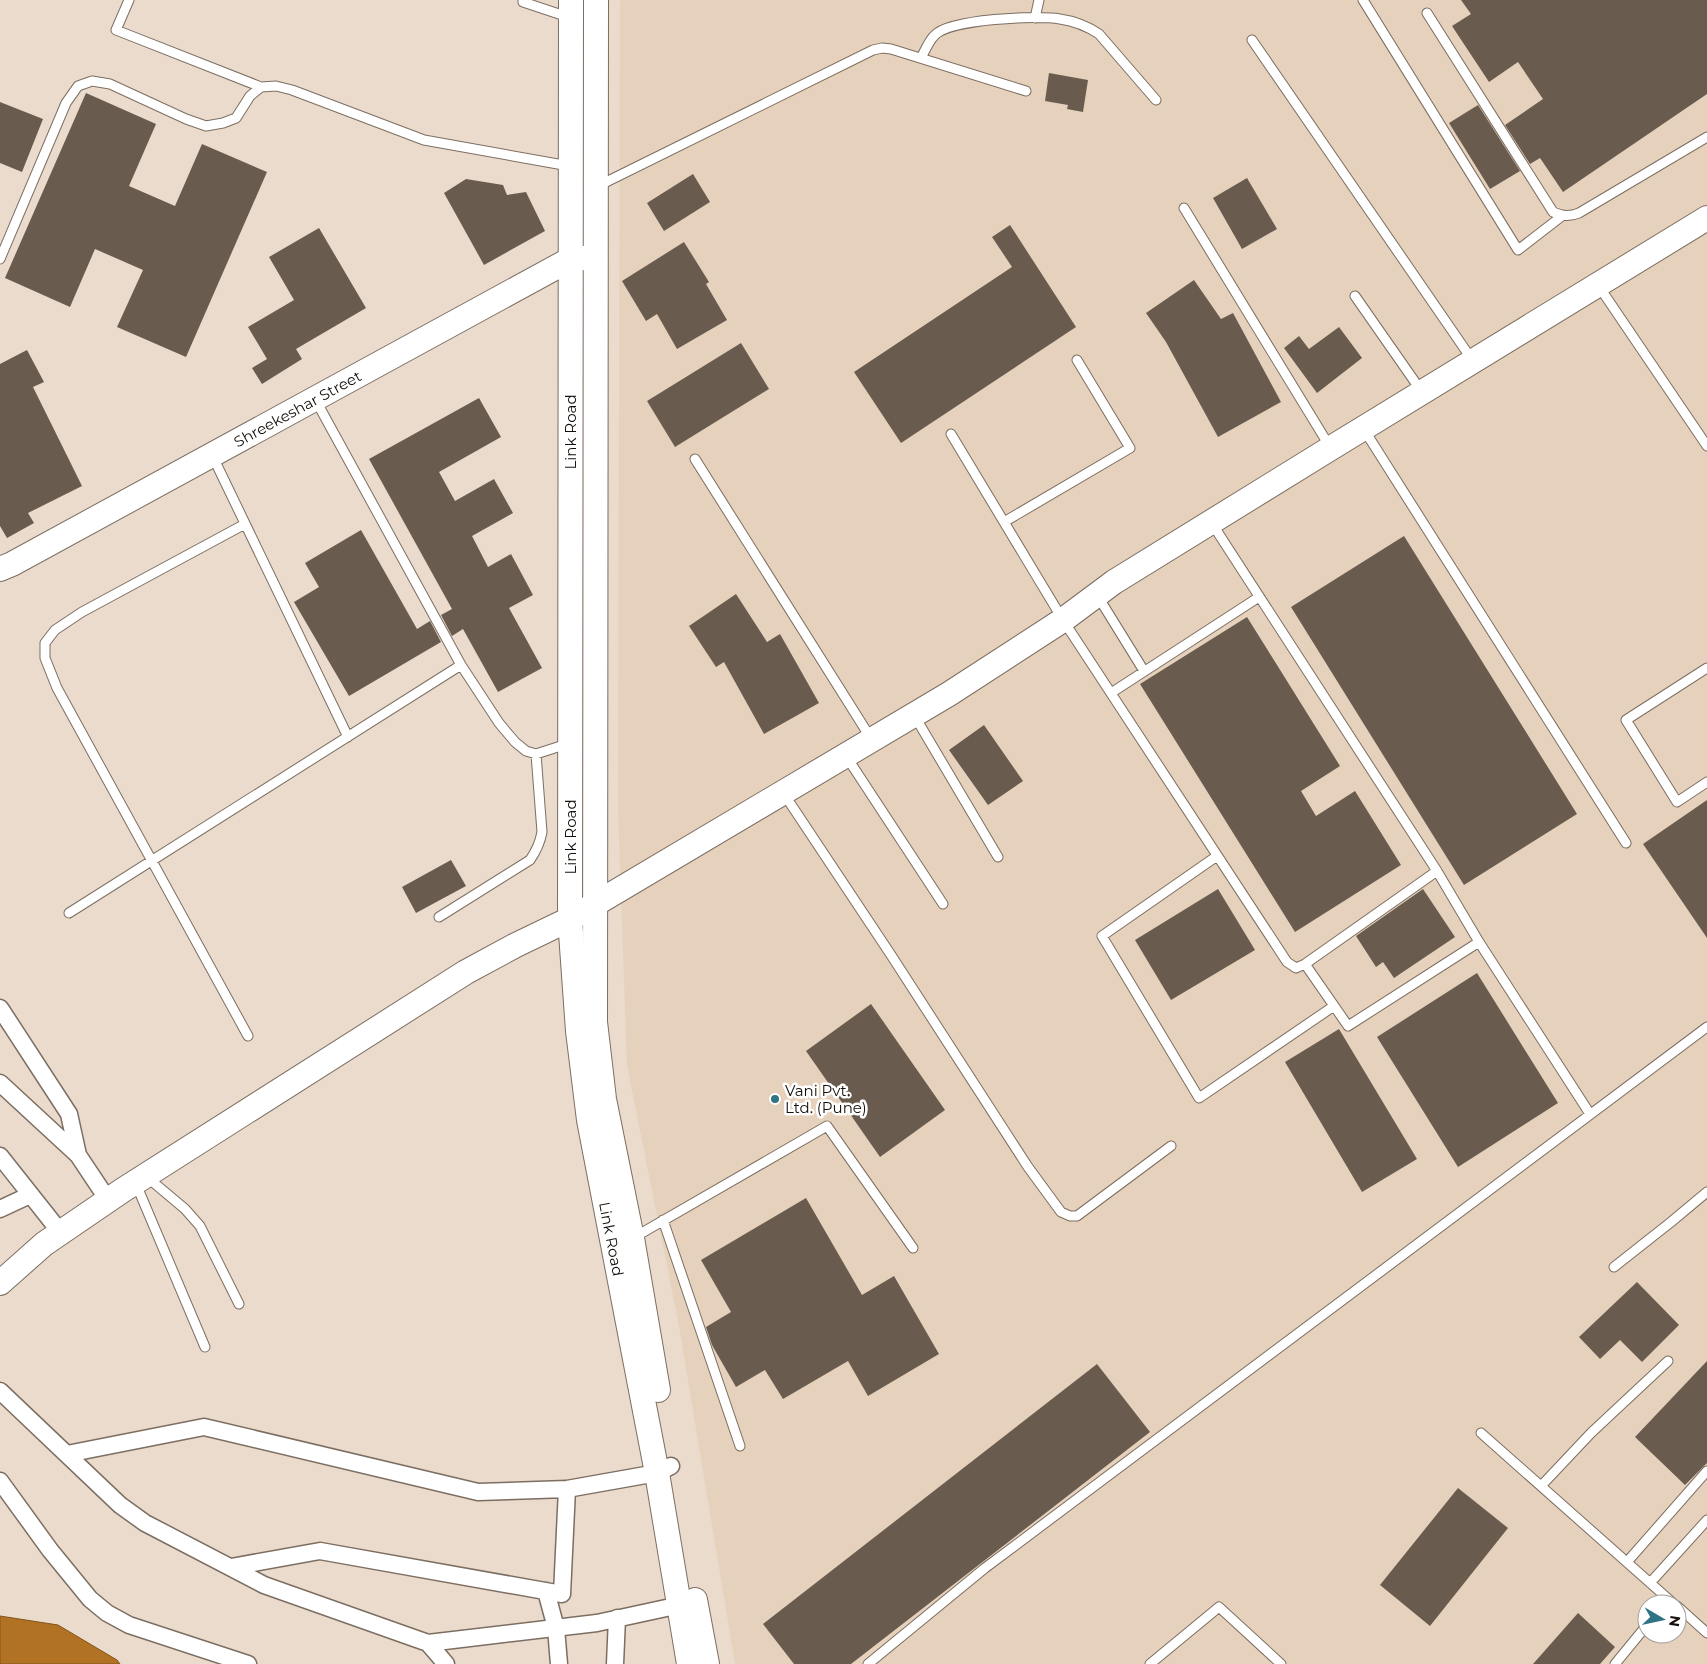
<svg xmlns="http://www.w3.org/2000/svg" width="1707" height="1664" viewBox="0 0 1707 1664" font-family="Montserrat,sans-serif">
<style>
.built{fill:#e6d1bc;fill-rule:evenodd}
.water{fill:#b17223;stroke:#82541c}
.building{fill:#695c4f}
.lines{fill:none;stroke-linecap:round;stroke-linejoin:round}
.lane-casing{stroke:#7c6e61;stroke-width:11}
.street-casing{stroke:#7c6e61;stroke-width:19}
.secondary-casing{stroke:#7c6e61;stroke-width:26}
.lane{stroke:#fff;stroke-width:9}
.street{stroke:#fff;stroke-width:16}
.secondary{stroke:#fff;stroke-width:24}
.poi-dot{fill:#307384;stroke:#fff;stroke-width:2}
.labels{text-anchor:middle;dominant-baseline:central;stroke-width:5;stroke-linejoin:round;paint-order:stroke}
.street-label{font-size:15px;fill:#140f0a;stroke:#fff}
.poi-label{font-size:15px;fill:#140f0a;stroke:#fff;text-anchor:start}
</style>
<rect width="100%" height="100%" fill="#eadbcc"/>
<path class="built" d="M620,0H1707V1664H735L679,1326L627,1065L618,810ZM1647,1604H1677V1634H1647Z"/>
<path class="water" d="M0,1616L58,1625L117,1660L120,1664H0Z"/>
<path class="building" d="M1461,0H1707V94L1563,192L1540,158L1530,164L1505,125L1543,99L1518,62L1489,82L1452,26L1471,14Z
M1049,73L1088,80L1083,112L1067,109L1068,105L1045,101Z
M86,93L156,124L129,186L175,206L202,144L267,172L186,357L117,327L143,270L95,249L70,307L5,278Z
M0,102L43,119L22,172L0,163Z
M1478,105L1520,171L1490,189L1449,123Z
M693,174L710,202L664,231L647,203Z
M1247,178L1277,229L1242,249L1213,198Z
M466,179L503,185L507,195L526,192L545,231L484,265L444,193Z
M1010,225L1076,327L901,443L854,372L1012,267L992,237Z
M319,228L366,308L296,349L302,359L262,384L252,368L267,359L248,327L294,300L269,257Z
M684,242L709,282L706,284L727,320L677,349L657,314L646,321L622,281Z
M1194,280L1221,319L1233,313L1281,402L1218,437L1166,342L1146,313Z
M1339,327L1362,358L1317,393L1284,348L1299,336L1309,349Z
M741,343L769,389L675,447L647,401Z
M27,350L44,382L33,387L82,486L28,513L34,523L7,538L0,526V364Z
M479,398L501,437L439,472L455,501L494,479L513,513L472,536L488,567L511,554L533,595L509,608L542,668L498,692L463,629L452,636L441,615L452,609L369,459Z
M361,530L417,629L430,621L441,642L349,696L294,602L319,587L305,563Z
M1404,536L1577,814L1464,885L1291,607Z
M736,594L767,642L780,634L819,703L764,734L724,662L716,667L689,626Z
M1247,617L1340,766L1301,791L1316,816L1355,791L1401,865L1295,932L1140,684Z
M984,725L1023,781L988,805L949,750Z
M1707,800V938L1643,844Z
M451,860L466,886L416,913L402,887Z
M1218,889L1255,950L1171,1000L1135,940Z
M1423,889L1455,937L1394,978L1383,962L1376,967L1356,936Z
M1477,973L1558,1103L1458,1167L1377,1037Z
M871,1004L945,1110L880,1157L806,1051Z
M1339,1029L1417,1159L1362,1192L1285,1062Z
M806,1198L862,1295L894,1276L939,1354L868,1396L848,1361L783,1399L765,1370L736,1387L712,1345L706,1327L731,1312L701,1260Z
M1637,1282L1679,1325L1642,1362L1620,1340L1600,1359L1579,1337Z
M1707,1361V1463L1685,1485L1635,1437Z
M1097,1364L1150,1432L851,1664H794L763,1624Z
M1458,1488L1508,1528L1430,1626L1380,1585Z
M1578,1613L1615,1647L1600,1664H1533Z"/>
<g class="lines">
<g class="lane-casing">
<path id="lane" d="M129,0L116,30L261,87
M523,0V2L571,18
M1363,0L1518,250L1562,216
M1427,13L1553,212C1563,216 1569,217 1579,213L1707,137
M1035,18L1039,0
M1252,40L1473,361
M921,58C925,51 929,40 935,35C950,19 1037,15 1060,19C1074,21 1087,26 1099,34L1156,100
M598,186L873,50L882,48L891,49L1026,91
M1184,208L1330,447
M0,259L66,103L78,86L92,81L110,84L186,119L206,126L223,123L236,118L250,96L261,87L276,86L292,90L424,140L569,166
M1598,285L1707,446
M1355,296L1422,392
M315,399L461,665L499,723L515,742L526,751L536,754L570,743
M1363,428L1626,843
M951,434L1063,620L1287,962L1296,968L1305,964L1437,871
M212,455L348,737
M695,459L872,740
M1004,522L1130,448L1077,360
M1211,522L1437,871L1479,942L1590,1114
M245,524L82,612L55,630L45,643V658L57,688L248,1036
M1097,595L1144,671
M1707,668L1626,720L1677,802L1707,782
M1111,693L1259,597
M914,715L998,857
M846,756L943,904
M784,794L891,955L1028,1167L1061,1212L1070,1216H1077L1171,1146
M1217,856L1102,936L1199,1098L1334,1006
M69,913L461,665
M439,917L530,860C537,850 540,843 542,832L536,754
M1305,964L1348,1026L1479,942
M147,1177L185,1209L200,1226L239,1304
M136,1184L205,1347
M663,1220L740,1446
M633,1238L827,1126L913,1248
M1614,1267L1671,1222L1707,1192
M1481,1433L1674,1604
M1541,1486L1591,1433L1668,1361
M1627,1562L1707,1471
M1650,1583L1707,1520
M1677,1606L1707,1633
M868,1664L985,1568L1707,1027
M1150,1664L1219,1607L1281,1664
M1615,1664L1647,1625"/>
</g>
<g class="street-casing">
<path id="street" d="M0,1008L69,1114L78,1155
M0,1083L78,1155L108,1200
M0,1156L61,1233
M0,1209L30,1195
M0,1391L120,1505L145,1523L264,1585L428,1643L597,1623L680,1605
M67,1454L204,1427L478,1492L567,1489L657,1473L671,1466
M0,1481L50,1550L90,1599L107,1613L129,1625L248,1664
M231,1567L320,1551L562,1594L567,1489
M546,1591L556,1628L559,1664
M428,1643L446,1664
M615,1664L617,1618"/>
</g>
<g class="secondary-casing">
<g id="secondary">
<path id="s1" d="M571,0L570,919L578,1031L589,1120L657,1473L689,1664"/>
<path d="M596,0L595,1022L604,1099L632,1238L658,1390"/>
<path id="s2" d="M0,569L12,564L571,259L584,258"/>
<path d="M0,1283L44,1244L123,1190L466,972L516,945L570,919L949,694L1063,620L1114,582L1331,448L1707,218"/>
<path d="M695,1600L707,1664"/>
</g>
</g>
<use href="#lane" class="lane"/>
<use href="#street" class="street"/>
<use href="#secondary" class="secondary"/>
</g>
<circle class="poi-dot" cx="775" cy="1099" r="5"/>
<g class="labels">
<g class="street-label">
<text stroke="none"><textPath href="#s2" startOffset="338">Shreekeshar Street</textPath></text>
<text transform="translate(570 432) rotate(-90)">Link Road</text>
<text transform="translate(570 837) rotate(-90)">Link Road</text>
<text stroke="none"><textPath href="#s1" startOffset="1242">Link Road</textPath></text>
</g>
<g class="poi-label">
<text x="785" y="1090">Vani Pvt.<tspan x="785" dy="17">Ltd. (Pune)</tspan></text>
</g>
</g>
<g transform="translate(1662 1619) rotate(99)"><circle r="24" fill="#ffffff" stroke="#a19f9d"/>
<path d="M0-4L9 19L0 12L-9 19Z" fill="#307384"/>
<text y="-8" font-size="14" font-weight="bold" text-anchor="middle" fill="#140f0a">N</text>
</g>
</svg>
